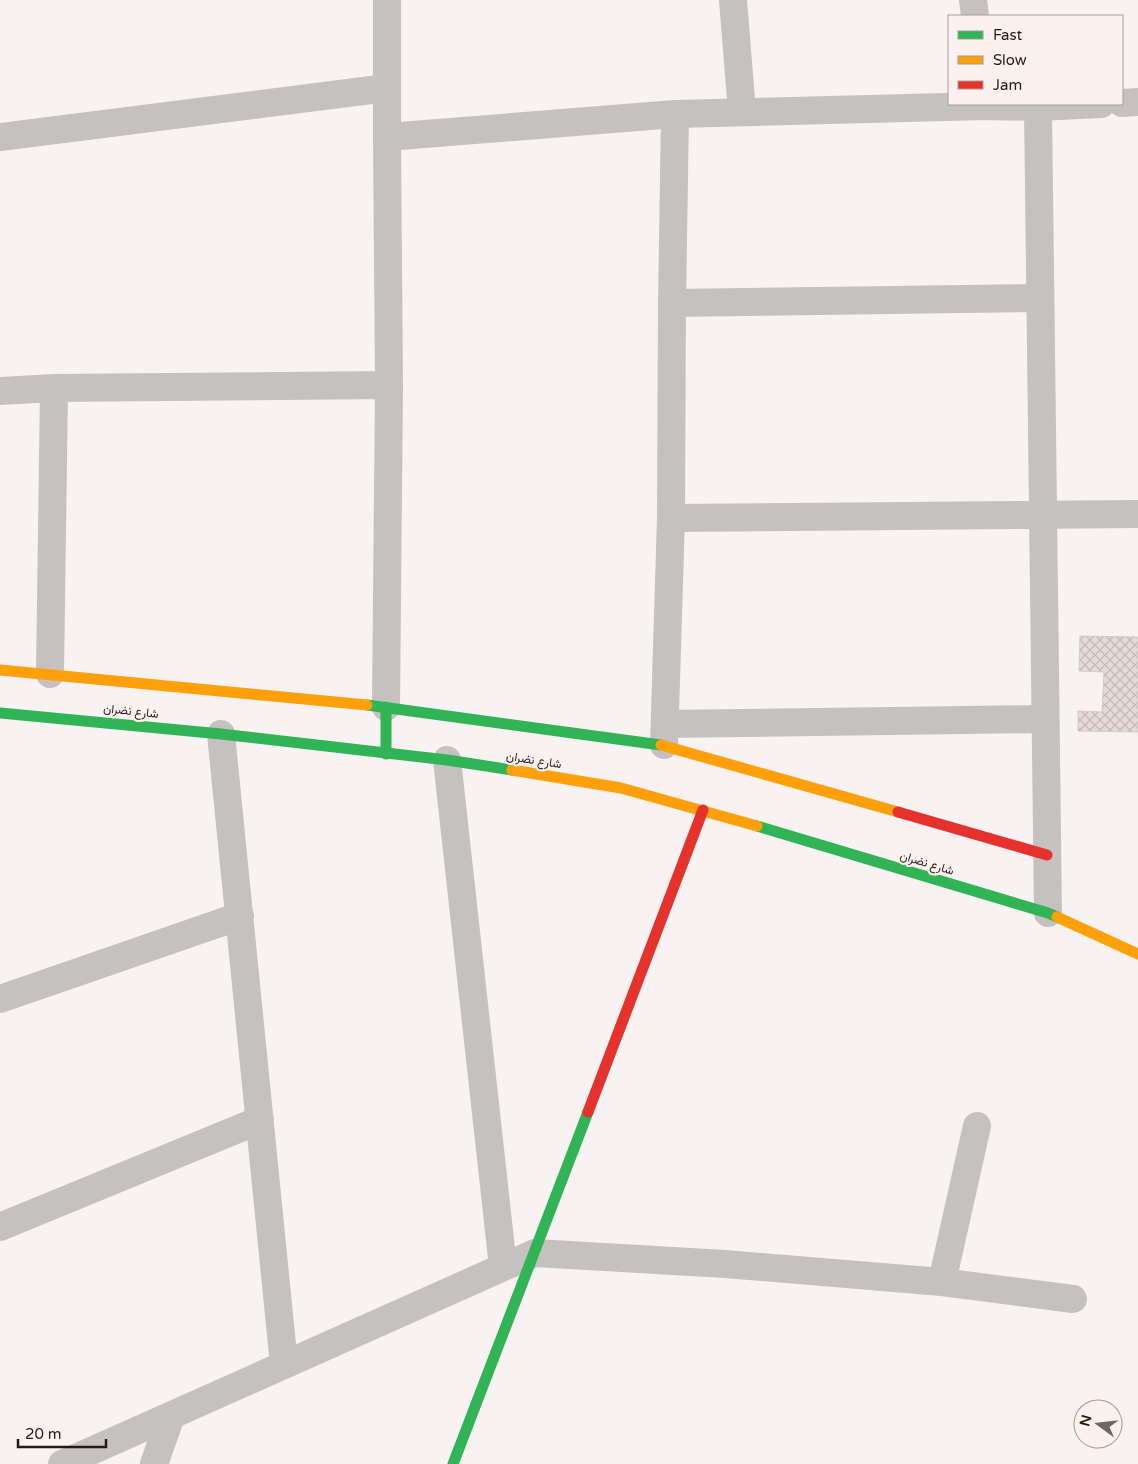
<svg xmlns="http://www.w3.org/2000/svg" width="1138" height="1464" viewBox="0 0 1138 1464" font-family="'Varela Round',Vazirmatn,sans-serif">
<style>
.building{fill:url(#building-cross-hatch);stroke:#d2cbc9}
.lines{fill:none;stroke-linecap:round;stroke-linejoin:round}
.street{stroke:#c5c1c0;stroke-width:28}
.fast{stroke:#30b455;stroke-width:11}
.slow{stroke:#ff9f0a;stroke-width:11}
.jam{stroke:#e5322d;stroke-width:11}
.labels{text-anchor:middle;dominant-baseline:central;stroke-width:4.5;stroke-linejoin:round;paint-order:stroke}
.street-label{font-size:12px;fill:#241b18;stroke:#fcf1ee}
</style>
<defs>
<pattern id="building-cross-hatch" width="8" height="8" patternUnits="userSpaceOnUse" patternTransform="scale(1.25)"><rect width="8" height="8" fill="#e5dad7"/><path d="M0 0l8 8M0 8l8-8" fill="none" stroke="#c4bab8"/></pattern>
</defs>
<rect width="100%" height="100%" fill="#f8f3f2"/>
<path class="building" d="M1080,636L1138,637V732L1078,731V711L1102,712L1104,672L1079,671Z"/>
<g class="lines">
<path class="street" d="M733,0L742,112
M973,0L975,16
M1122,103L1138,102
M1038,107L1048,913
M0,137L387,88
M387,137L675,114L984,106L1038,107L1101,104
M672,303L1040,298
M0,391L54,388L389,385
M671,518L1138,514
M50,674L54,388
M386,707L389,385L387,137V0
M665,724L1045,719
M221,734L284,1365
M664,745L671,518L672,303L675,114
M447,760L503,1267
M0,999L240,916
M0,1227L260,1120
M942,1282L977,1126
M62,1464L535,1253L725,1264L942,1282L1073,1299
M154,1464L171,1416"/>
<path class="fast" d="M367,705L661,745
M386,707V754
M0,713L221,734L447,760L512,770
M757,826L1048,913L1057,917
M453,1464L588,1112"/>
<path class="slow" d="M0,670L367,705
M661,745L898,812
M512,770L621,788L757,826
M1057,917L1138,954"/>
<path class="jam" d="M898,812L1047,855
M588,1112L703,810"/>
</g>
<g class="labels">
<g class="street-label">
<text transform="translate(131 711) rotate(6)">شارع نضران</text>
<text transform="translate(534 760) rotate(9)">شارع نضران</text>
<text transform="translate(927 863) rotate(17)">شارع نضران</text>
</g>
</g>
<rect x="948" y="15" width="175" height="90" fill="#fcf1ee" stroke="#a69b98"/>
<rect x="958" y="31" width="25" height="8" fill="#30b455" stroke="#a69b98"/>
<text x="993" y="40" font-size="15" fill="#241b18">Fast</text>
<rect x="958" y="56" width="25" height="8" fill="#ff9f0a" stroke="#a69b98"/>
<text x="993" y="65" font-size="15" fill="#241b18">Slow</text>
<rect x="958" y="81" width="25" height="8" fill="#e5322d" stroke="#a69b98"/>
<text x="993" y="90" font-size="15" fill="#241b18">Jam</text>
<g transform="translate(1098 1424) rotate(285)"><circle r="24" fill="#fcf1ee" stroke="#a69b98"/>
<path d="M0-4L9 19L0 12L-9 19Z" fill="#6e6764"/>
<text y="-8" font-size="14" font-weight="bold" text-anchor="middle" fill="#241b18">N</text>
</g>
<path d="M18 1439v8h88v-8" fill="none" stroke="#241b18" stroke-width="2.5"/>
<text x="25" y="1439" font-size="15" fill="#241b18" stroke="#fcf1ee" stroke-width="4" paint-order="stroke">20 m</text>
</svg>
